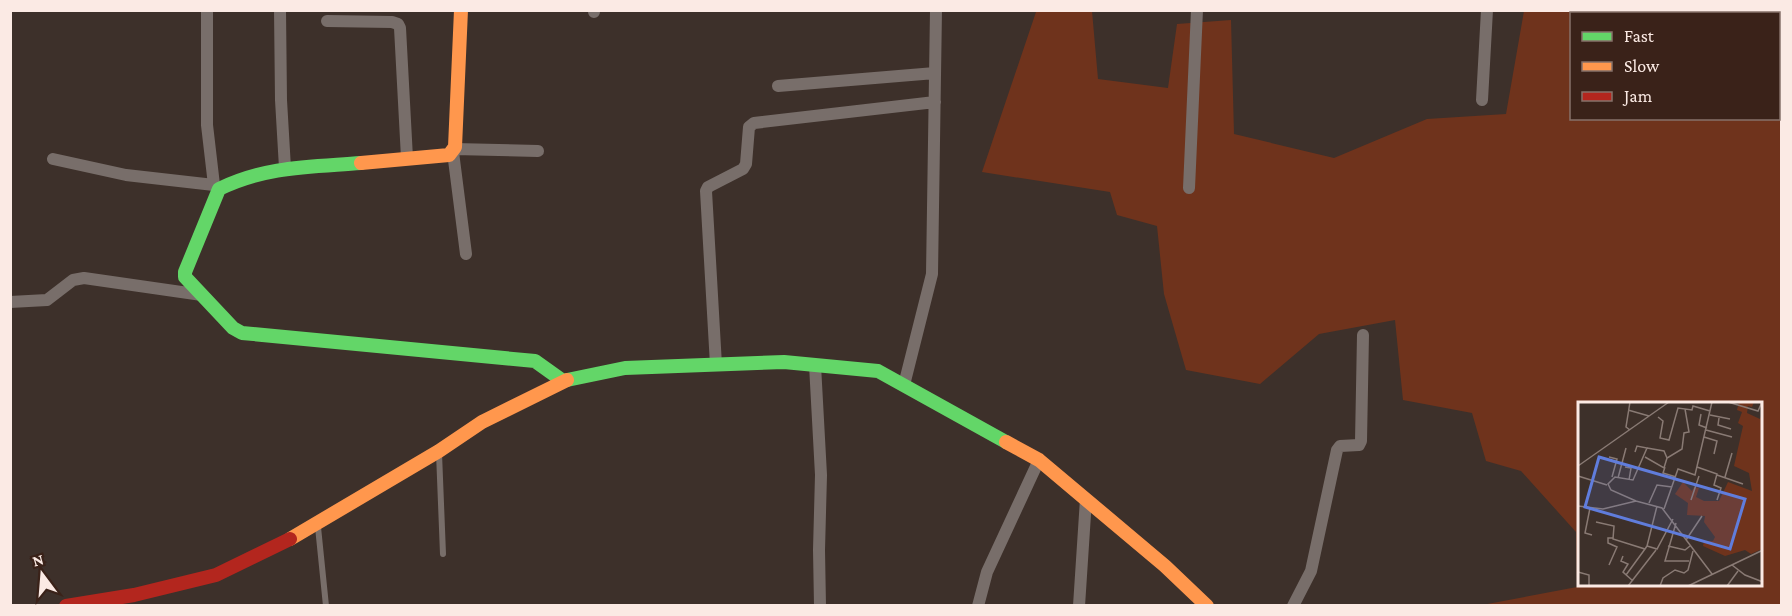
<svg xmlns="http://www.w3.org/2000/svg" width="1792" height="616" viewBox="0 0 1792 616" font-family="'Crimson Pro',serif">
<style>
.green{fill:#6f331c;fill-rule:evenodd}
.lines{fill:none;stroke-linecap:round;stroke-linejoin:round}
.lane{stroke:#786e6a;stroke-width:6}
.street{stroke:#786e6a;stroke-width:12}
.fast{stroke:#63d668;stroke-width:14}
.slow{stroke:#ff974d;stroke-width:14}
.jam{stroke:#b3261e;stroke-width:14}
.inset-road{fill:none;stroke:#897a74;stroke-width:1.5}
.view{fill:#607ddc;fill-opacity:0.15;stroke:#607ddc;stroke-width:3}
.inset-edge{fill:none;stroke:#fbeae4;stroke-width:3}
</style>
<rect width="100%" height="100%" fill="#3d302a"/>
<path class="green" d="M1045,10L1092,11L1098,79L1168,88L1177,24L1231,20L1234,134L1334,158L1427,119L1506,114L1524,11H1781V605H1482L1577,587L1576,532L1521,471L1486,461L1472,413L1403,400L1395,320L1319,334L1260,384L1186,370L1164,294L1157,226L1117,215L1110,192L982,172L1036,12ZM1572,14H1778V118H1572ZM1579,403H1760V584H1579Z"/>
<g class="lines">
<path class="lane" d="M439,453L443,554
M318,527L326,606"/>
<path class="street" d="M207,10V125L214,185
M280,10L281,100L285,168
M594,12V10
M327,21L392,22L398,24L400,28L407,158
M778,86L935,73
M1482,100L1487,10
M454,149L538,151
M453,152L466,254
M53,159L126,175L214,185L219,189
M1189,188L1197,10
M10,302L47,300L73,280L84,278L202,295
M716,365L706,191L708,187L743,169L746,164L749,127L754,123L935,102
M815,365L821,475L819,550L820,606
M904,385L932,274L936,10
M978,606L987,572L1039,460
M1079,606L1086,499
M1293,606L1311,571L1337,450L1340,446L1359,445L1361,441L1363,335"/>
<path class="fast" d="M361,163C310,167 266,166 219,189L185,272V277L233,328L242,333L535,361L563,381
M567,380L625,368L784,362L878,371L1006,442"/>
<path class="slow" d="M361,163L449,155L455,147L461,10
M1006,442L1039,460L1165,566L1207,606
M290,539L439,451L482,422L567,380"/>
<path class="jam" d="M66,606L134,595L216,575L290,539"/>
</g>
<g transform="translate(1578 402)">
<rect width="184" height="184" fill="#3d302a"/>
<path d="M161,0H176L174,5L170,4L169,11L182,17L184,11V147L173,152L167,148L147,154L125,144L126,139H135L137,135L126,120L127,114L109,113L110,101L97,92L105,80L114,89L116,85L121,86L118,95L126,99H141L150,80L174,89L171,71L156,64L165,24L160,21L164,10L159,8Z" fill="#6f331c"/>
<path class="inset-road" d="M52,0L48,25L52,28M150,0L180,9L184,0M50,8L71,14M123,12L121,23L129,26M132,13L152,17M80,15L85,19L82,36L91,38L100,6L114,8L115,4L132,9M141,16L140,23L153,27M128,28L154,35M126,35L139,39L136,52M69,46L86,49L89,56M57,50L59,44L69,46L55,78L37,75L30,82L33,88L58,99M31,55L39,57L34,75M67,55L86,66L89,56L104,47L106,31L111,30L107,7M0,64L91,0M47,65L53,66L51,78M87,65L85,71L98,75M119,65L139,72L136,83L143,86L139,98M139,73L165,82M0,74L29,83M147,75L154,51M40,76L48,46M113,98L121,74M71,101L79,83L94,85M0,104L25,107L58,99L84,106L134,172M79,104L69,144L79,147L95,117M12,106L7,131L14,133M86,107L100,67L117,73L134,0M18,120L36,124L35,137L67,147L69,144M98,121L87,159H111M108,138L124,114M90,144L107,148L112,144M45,154L43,159L50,162L45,170L55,179M31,163L39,145L30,141V136H35M154,163L167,173L185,180M0,170L11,173V184M48,173L67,147M50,184L78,148M82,184L85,176L97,168L106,171L110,168L115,149M110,184L185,148M149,184L160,169"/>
<path class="view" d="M21,55L167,97L152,147L7,105Z"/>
<rect width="184" height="184" class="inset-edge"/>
</g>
<rect width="1792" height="616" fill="none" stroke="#fbeae4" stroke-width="24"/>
<rect x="1570" y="12" width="210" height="108" fill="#3a2219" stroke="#87726a" stroke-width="1.5"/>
<rect x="1582" y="32" width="30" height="9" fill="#63d668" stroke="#87726a" stroke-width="1.5"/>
<text x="1624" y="42" font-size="18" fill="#fbeae4">Fast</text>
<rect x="1582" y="62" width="30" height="9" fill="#ff974d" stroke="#87726a" stroke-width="1.5"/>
<text x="1624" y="72" font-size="18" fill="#fbeae4">Slow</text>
<rect x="1582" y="92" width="30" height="9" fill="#b3261e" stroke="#87726a" stroke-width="1.5"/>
<text x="1624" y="102" font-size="18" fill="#fbeae4">Jam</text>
<g transform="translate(42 574) rotate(344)" stroke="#3a2219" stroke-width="4.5" paint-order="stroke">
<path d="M0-4.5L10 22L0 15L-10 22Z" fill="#fbeae4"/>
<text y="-9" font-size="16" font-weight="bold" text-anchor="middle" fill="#fbeae4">N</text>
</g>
</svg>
